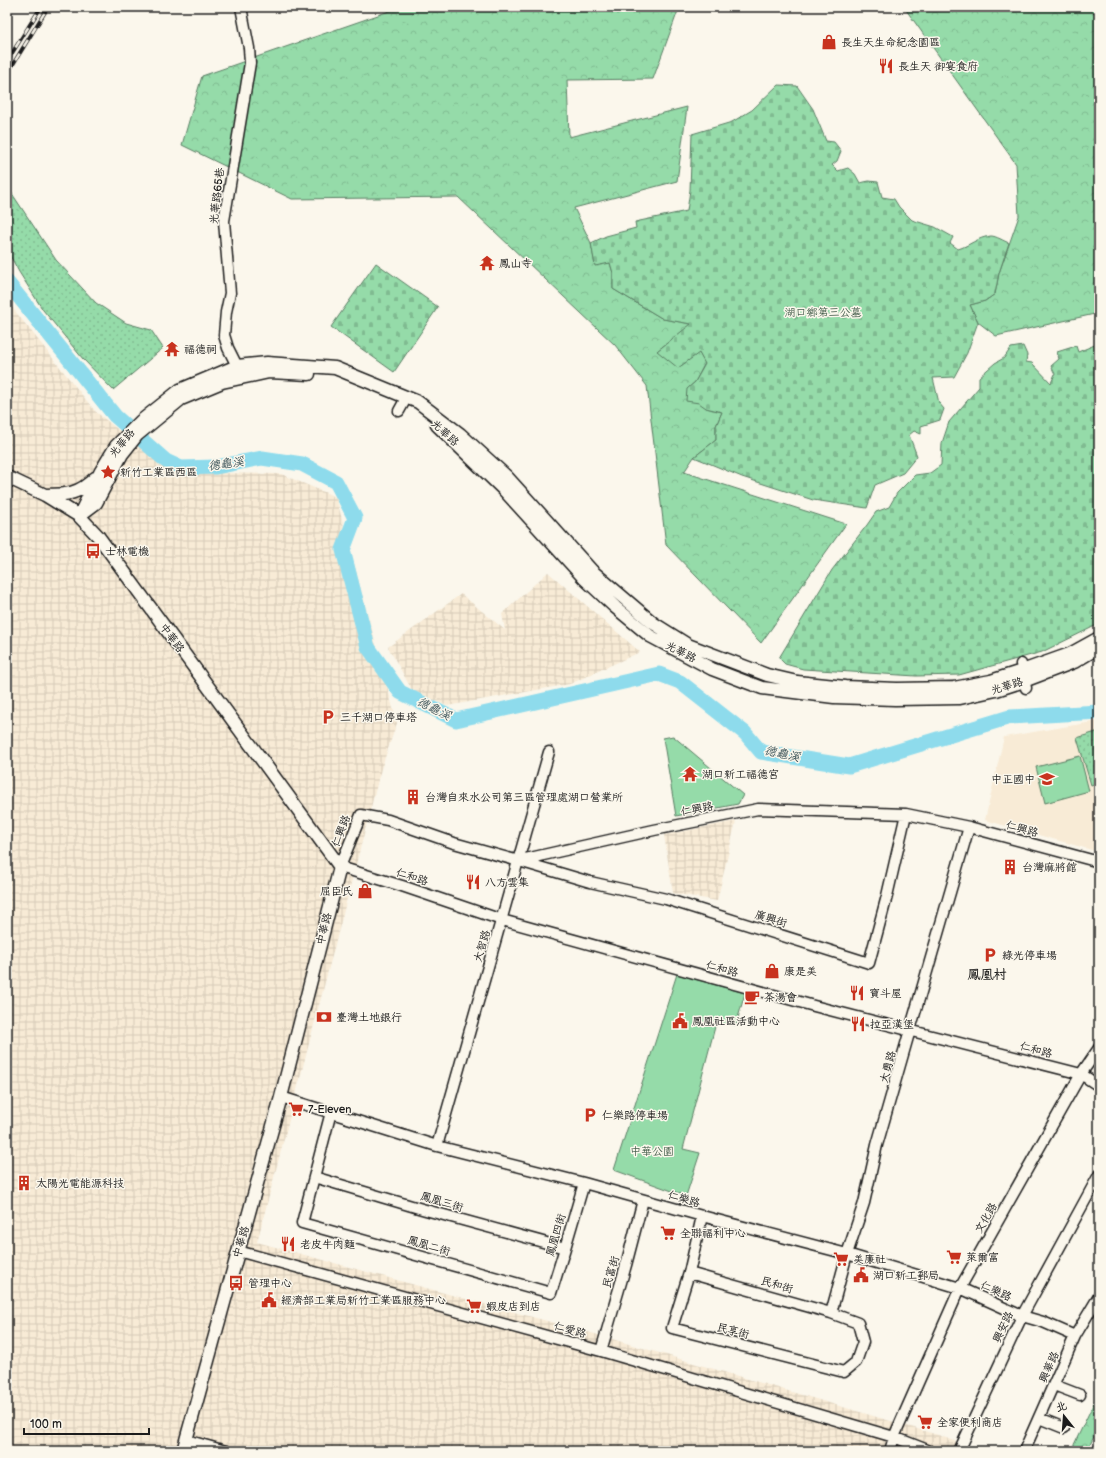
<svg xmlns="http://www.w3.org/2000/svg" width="1106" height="1458" viewBox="0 0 1106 1458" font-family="'Balsamiq Sans','LXGW WenKai TC',sans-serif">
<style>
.built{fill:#f8ebd6}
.industrial{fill:url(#industrial-grid)}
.grass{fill:url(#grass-dots);stroke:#587c62}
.forest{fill:url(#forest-crowns);stroke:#587c62}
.cemetery{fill:url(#cemetery-stones);stroke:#587c62}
.park{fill:#95dba9;stroke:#587c62}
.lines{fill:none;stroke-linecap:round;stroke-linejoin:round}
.river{stroke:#8edbec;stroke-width:15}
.minor-casing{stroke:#1c1c1c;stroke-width:13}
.tertiary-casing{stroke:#1c1c1c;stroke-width:15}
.minor{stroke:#fbf7ec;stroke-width:10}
.tertiary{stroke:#fbf7ec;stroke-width:12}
.rail-casing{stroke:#1c1c1c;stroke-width:4}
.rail{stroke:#fbf7ec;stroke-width:2.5;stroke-dasharray:8;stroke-linecap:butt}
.labels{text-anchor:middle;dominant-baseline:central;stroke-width:3;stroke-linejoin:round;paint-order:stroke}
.poi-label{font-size:11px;fill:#1c1c1c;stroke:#fbf7ec;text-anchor:start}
.street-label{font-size:11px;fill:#1c1c1c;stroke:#fbf7ec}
.park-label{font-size:11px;fill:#465f4d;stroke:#fbf7ec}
.water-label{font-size:12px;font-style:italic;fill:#3e555a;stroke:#fbf7ec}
.quarter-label{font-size:13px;font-weight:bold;fill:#1c1c1c;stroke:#fbf7ec}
</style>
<defs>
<pattern id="industrial-grid" width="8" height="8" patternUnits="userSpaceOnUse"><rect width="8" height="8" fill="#f8ebd6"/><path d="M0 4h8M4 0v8" fill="none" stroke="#d4c9b7"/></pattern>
<pattern id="grass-dots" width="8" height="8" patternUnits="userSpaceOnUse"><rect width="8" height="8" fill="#95dba9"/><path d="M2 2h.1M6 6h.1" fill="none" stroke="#80bb91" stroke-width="1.8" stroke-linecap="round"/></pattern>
<pattern id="forest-crowns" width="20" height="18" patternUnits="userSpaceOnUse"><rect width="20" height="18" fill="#95dba9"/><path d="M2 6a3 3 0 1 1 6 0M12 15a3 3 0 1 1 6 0" fill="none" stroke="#80bb91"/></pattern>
<pattern id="cemetery-stones" width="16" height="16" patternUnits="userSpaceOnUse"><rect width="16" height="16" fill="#95dba9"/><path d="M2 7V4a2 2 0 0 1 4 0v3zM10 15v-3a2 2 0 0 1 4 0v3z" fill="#80bb91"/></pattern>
</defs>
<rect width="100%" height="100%" fill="#fbf7ec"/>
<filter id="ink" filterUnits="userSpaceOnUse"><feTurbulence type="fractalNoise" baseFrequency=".025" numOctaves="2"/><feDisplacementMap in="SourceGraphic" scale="8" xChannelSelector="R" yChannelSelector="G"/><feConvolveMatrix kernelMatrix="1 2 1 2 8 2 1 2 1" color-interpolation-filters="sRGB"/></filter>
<g filter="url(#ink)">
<path class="built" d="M1099,721V852L985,820L1004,737Z"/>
<path class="industrial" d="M7,301L95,411L170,472L281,474L336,497L397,723L381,769L257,1242L595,1334L938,1435L982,1451H7Z
M548,572L640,652L570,684L447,706L412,690L388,647L461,594L505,630L502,614Z
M736,821L717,901L673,893L664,835Z"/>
<path class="grass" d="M7,186L56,260L96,303L126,323L151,330L163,348L113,390L83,359L43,310L19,272L7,250Z
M1099,731V782L1091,785L1077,738Z"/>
<path class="forest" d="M401,7H681L679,8L653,79L567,80L569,137L687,107L677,181L574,208L591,243L595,265L610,263L613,273V289L663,319L692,324L657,351L699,353L705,363L695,382L687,389L706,408L722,412L716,426V440L694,457L684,472L846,524L761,643L666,545L647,386L615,345L458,197L292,199L182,145L202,76Z
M904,7H1099V313L996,336L978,322L970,305L985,301L995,294L999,273L1019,216L1016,164Z
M1099,1392V1426L1087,1451H1071Z"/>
<path class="cemetery" d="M778,85L797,86L813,109L826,141L834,142L841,151L837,161L832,165L838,171L848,168L855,174L860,183L869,181L878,182L882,197L894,199L899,207L912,220L935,227L953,237L950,243L958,249C969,246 978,237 991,236C996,236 1004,241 1009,243L999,273L995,294L985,301L970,305L978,322L967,353L954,377L933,378L939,403L944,409L940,420L921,426V434L914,431L909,435L917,456L903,473L875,485L867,508L813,500L742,477L694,457L716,440V426L722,412L706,408L699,403L686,401L687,389L695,382L705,364L699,353L678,368L657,351L691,324L663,319L613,289V273L610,263L595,266L591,243L606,236L636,228L635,222L687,211L690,190L692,134L732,122L752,110Z
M376,263L438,307L394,372L331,327Z
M1097,344L1099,346V603L1097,613L1099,624L1042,652L959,675L916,676L803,669L785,664L779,658L832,570L867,525L876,512L889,507L897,493L915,475L930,473L941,465L942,443L949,422L979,387V377L995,363L1004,358L1011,348L1023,346L1027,355L1026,362L1032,363L1051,383L1055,374L1051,366L1059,359L1057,352L1076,346L1078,352Z"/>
<path class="park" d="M673,736L743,795L738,804L676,816L663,738Z
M1080,756L1089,791L1045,803L1036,767Z
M677,974L745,993L736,1025L716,1023L683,1149L700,1153L686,1196L614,1170Z"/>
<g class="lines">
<path class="river" d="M7,282L115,416L166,461L181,468L216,467L262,458L302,464L336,482L355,518L343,550L368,647L400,692L456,720L659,674L680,682L745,733L761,752L849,766L1010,717L1099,712"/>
<g class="minor-casing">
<path id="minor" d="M240,372L228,348L224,335L226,312L230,293L224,221L250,63L249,48L241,7
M399,411L404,402
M1021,664L1026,688
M906,814L887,896L869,963L666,899L590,882L519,861L454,843L388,820L361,815L340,867L402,886L502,920L814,1006L1081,1074L1099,1086
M521,860L654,830L758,809L906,814L969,827L1099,862
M281,1097L437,1146L584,1183L702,1216L847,1254L960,1288L1022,1316L1043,1322L1075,1336
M331,1112L302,1223L551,1293L565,1248L584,1183
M437,1146L549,752
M314,1177L422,1209L565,1248
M238,1251L601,1351L894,1437L930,1451
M689,1273L831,1313L858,1323L863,1342L856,1362L844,1372L672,1328L689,1273L702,1216
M831,1313L847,1254L864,1203L877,1145L910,1030L969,827
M601,1351L626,1265L643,1200
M1054,1385L1080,1395
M1039,1418L1064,1428
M186,1440L226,1451
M890,1451L894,1437L960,1288L1081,1074L1099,1048
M959,1451L1022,1316L1099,1175
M1024,1451L1075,1336L1099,1296"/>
</g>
<g class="tertiary-casing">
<path id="tertiary" d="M437,425L503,489L584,578L615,607L650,636L712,669L762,688L834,697L895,699L960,698L996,690L1024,681L1074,662L1099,647
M7,477L45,495L79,516L98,536L340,867L281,1097L183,1451
M45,495C67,495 79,494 95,478
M80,515L96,503L122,454L137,435L181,399L222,382L269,372L309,374
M79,516L101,471L116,446L141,421L180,390L237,366L267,363L335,368L418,402L460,434L507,477L592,571L653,623L688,645L767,675L797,682L845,687L897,689L954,688L991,681L1022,671L1070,654L1099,638"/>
</g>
<use href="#minor" class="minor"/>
<use href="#tertiary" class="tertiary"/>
<g class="rail-casing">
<path id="rail" d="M7,61L41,7
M7,74L48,7"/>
</g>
<use href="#rail" class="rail"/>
</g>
</g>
<defs>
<g id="shop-bare" transform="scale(1.2)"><path d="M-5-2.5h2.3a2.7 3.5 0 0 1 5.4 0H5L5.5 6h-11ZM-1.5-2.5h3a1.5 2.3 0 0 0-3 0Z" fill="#c8321e" stroke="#fbf7ec" stroke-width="2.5" paint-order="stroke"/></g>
<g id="restaurant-bare" transform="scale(1.2)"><path d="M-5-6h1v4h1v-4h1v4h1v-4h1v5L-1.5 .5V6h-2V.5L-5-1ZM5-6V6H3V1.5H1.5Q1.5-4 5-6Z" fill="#c8321e" stroke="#fbf7ec" stroke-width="2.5" paint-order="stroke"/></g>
<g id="temple-bare" transform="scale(1.2)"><path d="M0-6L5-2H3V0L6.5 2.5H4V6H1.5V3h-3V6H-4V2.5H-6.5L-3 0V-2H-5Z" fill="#c8321e" stroke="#fbf7ec" stroke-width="2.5" paint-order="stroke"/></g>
<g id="sight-bare" transform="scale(1.2)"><path d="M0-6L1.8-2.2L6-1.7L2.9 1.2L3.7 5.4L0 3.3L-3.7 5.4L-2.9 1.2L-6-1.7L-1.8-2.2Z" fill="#c8321e" stroke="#fbf7ec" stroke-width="2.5" paint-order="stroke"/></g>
<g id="bus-bare" transform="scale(1.2)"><path d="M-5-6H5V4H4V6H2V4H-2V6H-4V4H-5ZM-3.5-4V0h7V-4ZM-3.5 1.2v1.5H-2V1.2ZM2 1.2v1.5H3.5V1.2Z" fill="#c8321e" stroke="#fbf7ec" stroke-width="2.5" paint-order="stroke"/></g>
<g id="parking-bare" transform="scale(1.2)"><path d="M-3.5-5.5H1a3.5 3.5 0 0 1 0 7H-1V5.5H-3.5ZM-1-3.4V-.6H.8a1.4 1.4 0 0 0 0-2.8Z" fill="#c8321e" stroke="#fbf7ec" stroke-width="2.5" paint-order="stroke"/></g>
<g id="school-bare" transform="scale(1.2)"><path d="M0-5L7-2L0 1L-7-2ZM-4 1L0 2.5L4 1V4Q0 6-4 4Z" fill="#c8321e" stroke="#fbf7ec" stroke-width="2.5" paint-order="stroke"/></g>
<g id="building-bare" transform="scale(1.2)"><path d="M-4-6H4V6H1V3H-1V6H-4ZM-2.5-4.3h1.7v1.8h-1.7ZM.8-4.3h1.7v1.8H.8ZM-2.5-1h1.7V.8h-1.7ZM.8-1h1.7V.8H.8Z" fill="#c8321e" stroke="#fbf7ec" stroke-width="2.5" paint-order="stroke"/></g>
<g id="cafe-bare" transform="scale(1.2)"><path d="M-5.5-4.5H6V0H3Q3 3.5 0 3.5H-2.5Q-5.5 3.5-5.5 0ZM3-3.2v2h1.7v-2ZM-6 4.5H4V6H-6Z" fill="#c8321e" stroke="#fbf7ec" stroke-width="2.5" paint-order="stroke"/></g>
<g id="bank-bare" transform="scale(1.2)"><path d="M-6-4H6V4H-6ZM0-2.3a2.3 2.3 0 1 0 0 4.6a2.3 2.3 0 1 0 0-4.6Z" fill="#c8321e" stroke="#fbf7ec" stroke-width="2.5" paint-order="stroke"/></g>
<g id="civic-bare" transform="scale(1.2)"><path d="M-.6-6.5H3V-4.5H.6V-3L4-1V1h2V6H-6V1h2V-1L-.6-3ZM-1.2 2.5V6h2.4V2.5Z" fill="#c8321e" stroke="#fbf7ec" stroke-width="2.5" paint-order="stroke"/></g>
<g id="supermarket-bare" transform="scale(1.2)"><path d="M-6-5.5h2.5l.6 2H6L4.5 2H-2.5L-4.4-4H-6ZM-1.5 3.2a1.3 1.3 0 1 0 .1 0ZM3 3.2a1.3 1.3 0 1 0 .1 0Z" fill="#c8321e" stroke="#fbf7ec" stroke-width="2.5" paint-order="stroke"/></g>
</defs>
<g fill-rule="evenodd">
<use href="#shop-bare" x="829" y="42"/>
<use href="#restaurant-bare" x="886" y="66"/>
<use href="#temple-bare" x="487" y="263"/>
<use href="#temple-bare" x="172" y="349"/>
<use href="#sight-bare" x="108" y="472"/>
<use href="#bus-bare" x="93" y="551"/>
<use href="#parking-bare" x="328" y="717"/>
<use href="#temple-bare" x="690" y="774"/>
<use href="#school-bare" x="1047" y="779"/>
<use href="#building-bare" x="413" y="797"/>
<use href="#building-bare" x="1010" y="867"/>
<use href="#restaurant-bare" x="473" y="882"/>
<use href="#shop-bare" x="365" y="891"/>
<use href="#parking-bare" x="990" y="955"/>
<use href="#shop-bare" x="772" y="971"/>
<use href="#restaurant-bare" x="857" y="993"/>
<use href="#cafe-bare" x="752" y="997"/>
<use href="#bank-bare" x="324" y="1017"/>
<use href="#civic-bare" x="680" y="1021"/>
<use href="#restaurant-bare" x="858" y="1024"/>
<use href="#supermarket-bare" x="296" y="1109"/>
<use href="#parking-bare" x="590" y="1115"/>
<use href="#building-bare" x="24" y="1183"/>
<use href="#supermarket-bare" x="668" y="1233"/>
<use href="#restaurant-bare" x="288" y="1244"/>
<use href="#supermarket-bare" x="954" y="1257"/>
<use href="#supermarket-bare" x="841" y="1259"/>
<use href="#civic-bare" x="861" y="1275"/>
<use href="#bus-bare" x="236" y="1283"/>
<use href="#civic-bare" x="269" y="1300"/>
<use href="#supermarket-bare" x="474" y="1306"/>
<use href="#supermarket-bare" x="925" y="1422"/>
</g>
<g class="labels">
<g class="poi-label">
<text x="841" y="42">長生天生命紀念園區</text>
<text x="898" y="66">長生天 御宴食府</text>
<text x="499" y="263">鳳山寺</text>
<text x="184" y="349">福德祠</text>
<text x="120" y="472">新竹工業區西區</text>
<text x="105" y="551">士林電機</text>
<text x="340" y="717">三千湖口停車塔</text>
<text x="702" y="774">湖口新工福德宮</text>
<text x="1035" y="779" text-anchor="end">中正國中</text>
<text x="425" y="797">台灣自來水公司第三區管理處湖口營業所</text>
<text x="1022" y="867">台灣麻將館</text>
<text x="485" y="882">八方雲集</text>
<text x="353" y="891" text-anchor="end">屈臣氏</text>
<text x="1002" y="955">綠光停車場</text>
<text x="784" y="971">康是美</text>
<text x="869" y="993">寶斗屋</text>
<text x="764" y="997">茶湯會</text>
<text x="336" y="1017">臺灣土地銀行</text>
<text x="692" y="1021">鳳凰社區活動中心</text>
<text x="870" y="1024">拉亞漢堡</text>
<text x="308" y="1109">7-Eleven</text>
<text x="602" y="1115">仁樂路停車場</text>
<text x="36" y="1183">太陽光電能源科技</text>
<text x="680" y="1233">全聯福利中心</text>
<text x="300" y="1244">老皮牛肉麵</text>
<text x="966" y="1257">萊爾富</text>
<text x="853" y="1259">美廉社</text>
<text x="873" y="1275">湖口新工郵局</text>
<text x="248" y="1283">管理中心</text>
<text x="281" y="1300">經濟部工業局新竹工業區服務中心</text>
<text x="486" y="1306">蝦皮店到店</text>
<text x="937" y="1422">全家便利商店</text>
</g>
<g class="street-label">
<text transform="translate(217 196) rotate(-83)">光華路65巷</text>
<text transform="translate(445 433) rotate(43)">光華路</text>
<text transform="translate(122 443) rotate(-51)">光華路</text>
<text transform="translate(172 638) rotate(54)">中華路</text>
<text transform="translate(681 652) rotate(27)">光華路</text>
<text transform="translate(1007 686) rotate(-17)">光華路</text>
<text transform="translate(697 809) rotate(-11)">仁興路</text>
<text transform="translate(1022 829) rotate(15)">仁興路</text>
<text transform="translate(341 831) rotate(-69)">仁興路</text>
<text transform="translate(412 877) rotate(18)">仁和路</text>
<text transform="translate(771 919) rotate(17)">廣興街</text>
<text transform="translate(324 929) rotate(-76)">中華路</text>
<text transform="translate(482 946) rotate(-74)">大智路</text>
<text transform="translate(722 969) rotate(15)">仁和路</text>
<text transform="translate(1036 1050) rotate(15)">仁和路</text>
<text transform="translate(888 1067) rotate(-75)">大勇路</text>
<text transform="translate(684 1199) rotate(16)">仁樂路</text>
<text transform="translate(442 1202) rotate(16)">鳳凰三街</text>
<text transform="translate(986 1218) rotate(-60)">文化路</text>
<text transform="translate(556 1235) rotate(-74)">鳳凰四街</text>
<text transform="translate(241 1242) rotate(-74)">中華路</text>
<text transform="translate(429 1246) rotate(16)">鳳凰二街</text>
<text transform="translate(611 1272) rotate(-74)">民富街</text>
<text transform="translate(777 1285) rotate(16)">民和街</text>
<text transform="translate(996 1291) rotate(24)">仁樂路</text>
<text transform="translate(1003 1327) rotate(-65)">興安路</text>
<text transform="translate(570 1330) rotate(15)">仁愛路</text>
<text transform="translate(733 1331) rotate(14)">民享街</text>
<text transform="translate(1049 1367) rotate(-66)">興華路</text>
</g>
<g class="park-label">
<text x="823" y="312">湖口鄉第三公墓</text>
<text x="652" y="1151">中華公園</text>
</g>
<g class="water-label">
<text transform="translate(226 464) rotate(-8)">德龜溪</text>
<text transform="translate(434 709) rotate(27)">德龜溪</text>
<text transform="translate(782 754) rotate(12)">德龜溪</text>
</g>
<g class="quarter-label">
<text x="987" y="975">鳳凰村</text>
</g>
</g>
<rect width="1106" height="1458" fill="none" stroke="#fbf7ec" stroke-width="24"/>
<rect x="12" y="12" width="1082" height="1434" fill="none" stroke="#1c1c1c" stroke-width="1.5" filter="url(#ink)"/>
<g transform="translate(1064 1416) rotate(343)" stroke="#fbf7ec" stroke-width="3" paint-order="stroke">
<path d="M0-3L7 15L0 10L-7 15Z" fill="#1c1c1c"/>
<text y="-6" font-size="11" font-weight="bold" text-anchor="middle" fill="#1c1c1c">北</text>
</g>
<path d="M24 1428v6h125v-6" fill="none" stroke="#1c1c1c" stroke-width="2"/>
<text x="30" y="1428" font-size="12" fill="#1c1c1c" stroke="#fbf7ec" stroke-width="3" paint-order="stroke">100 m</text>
</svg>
